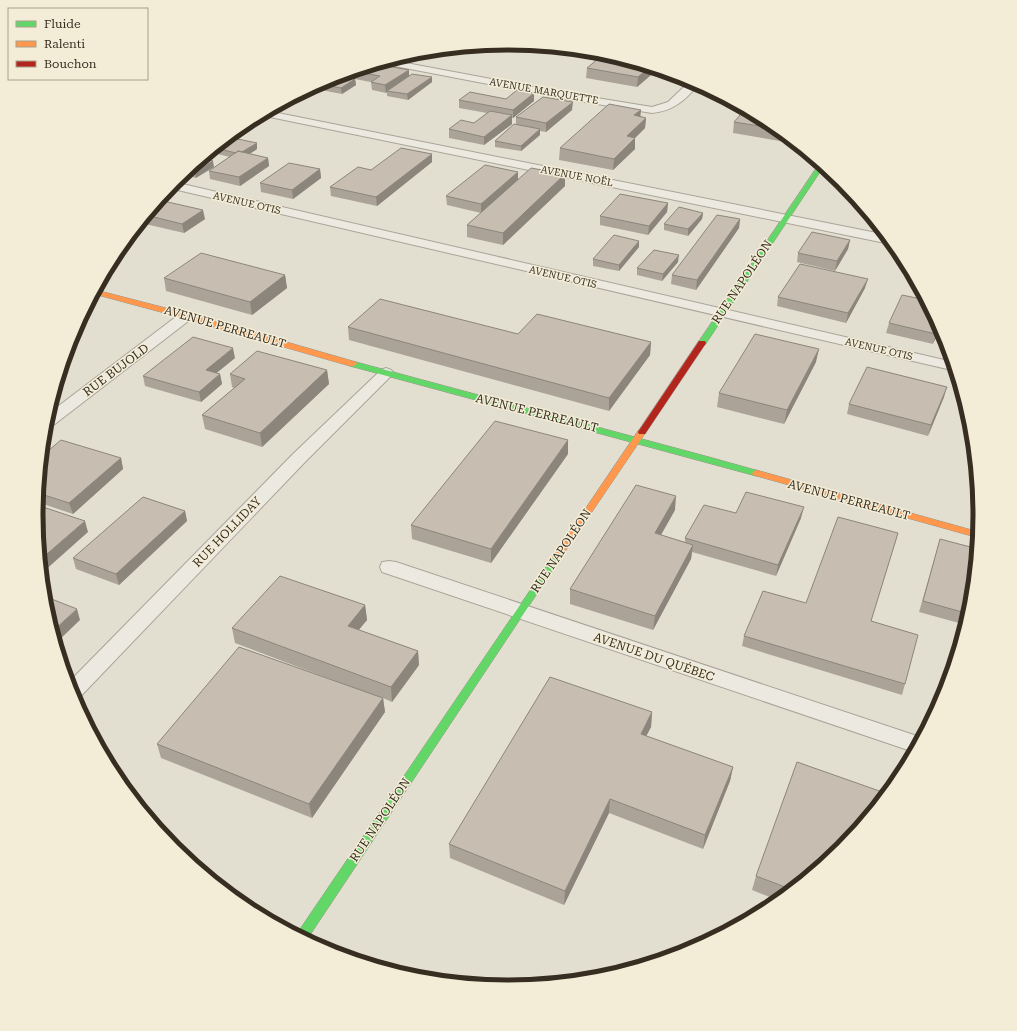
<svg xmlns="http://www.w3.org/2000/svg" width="1017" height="1031" viewBox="0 0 1017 1031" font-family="'Roboto Serif',serif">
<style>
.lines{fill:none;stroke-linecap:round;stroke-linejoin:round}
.street-casing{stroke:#a9a498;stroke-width:2}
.fast-casing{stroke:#989388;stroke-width:1}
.slow-casing{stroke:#989388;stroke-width:1}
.jam-casing{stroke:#989388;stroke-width:1}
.street{fill:#ece9e1;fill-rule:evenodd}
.fast{fill:#63d668;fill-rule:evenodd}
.slow{fill:#ff974d;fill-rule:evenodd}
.jam{fill:#b3261e;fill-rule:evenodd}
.wall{fill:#aba398}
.shaded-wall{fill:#8b857c}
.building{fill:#c7beb1;stroke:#8b857c}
.labels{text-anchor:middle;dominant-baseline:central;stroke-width:3;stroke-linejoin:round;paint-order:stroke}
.far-street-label{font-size:10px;fill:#372d21;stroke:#f3edd7}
.street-label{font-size:12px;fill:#372d21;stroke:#f3edd7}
.rim{fill:none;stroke:#372d21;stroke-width:5}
</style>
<rect width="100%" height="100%" fill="#e3dfd0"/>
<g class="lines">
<g class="street-casing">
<path id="street" d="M390,60L566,93L652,107L668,102L691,80L699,84C685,100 674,111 652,113L566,99L379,63Z
M268,111L887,235L893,243L890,244L260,115Z
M174,182L953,362L956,371L169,188Z
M186,312L191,313L193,316L191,319L51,427L45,429L48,414L181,313Z
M386,368L391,370L394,373L305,462L78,699L74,700L68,683L293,454L381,370Z
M389,561L396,562L923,738L915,752L911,751L382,572L380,567L382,562Z"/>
</g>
<g class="fast-casing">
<path id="fast" d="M820,163L824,166L705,345H699L698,343Z
M350,362H356L709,457L759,471L760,473L756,476L350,366Z
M557,554L560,555L562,557L560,559L306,941L296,935L554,555Z"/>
</g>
<g class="slow-casing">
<path id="slow" d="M96,290L189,314L356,362L357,364L353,366H350L183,318L94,294Z
M639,430H645L646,432L560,559H554L552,557L554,555Z
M756,470L979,532V538L753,475L752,473Z"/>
</g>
<g class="jam-casing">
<path id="jam" d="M699,341H705L706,343L645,434H639L638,432Z"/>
</g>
<use href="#street" class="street"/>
<use href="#fast" class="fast"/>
<use href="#slow" class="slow"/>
<use href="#jam" class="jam"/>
</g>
<path class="wall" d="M502,44L498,46L489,45Z
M438,50L432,54L418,52Z
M576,50L601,52L658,69L637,87L586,78L587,68L598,59L576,56Z
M377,64L409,70V75L432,77V82L408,100L387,96V92L386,93L372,90L371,82L338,76Z
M328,79H355L356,85L342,94L310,88Z
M506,99L534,101L513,118H512V124L484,145L449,138V129L474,123L487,113L459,108V100Z
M572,110L546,132L540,131V135L521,151L495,147V141L516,124V117Z
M640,116L646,118L645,128L635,138V149L613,170L559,160L560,148Z
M734,122L771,123L797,144L733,133Z
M228,137L257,149L250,154L268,158L269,166L240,186L210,179L209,171L230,157L213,153L212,150Z
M202,158L196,178L183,175Z
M432,162L377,206L331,196L330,187L371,170Z
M320,169L321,178L293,199L261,192L260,183Z
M518,172V179L565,174V186L503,245L467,237V225L481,213L447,205L446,196Z
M857,199L867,211L855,209Z
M159,200L205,219L184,233L141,223Z
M668,203L667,212L648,235L600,225V216Z
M703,213L702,219L688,236L664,230V224Z
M740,219L739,228L696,290L671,284L672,275Z
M850,240L848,249L835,271L797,262L798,253Z
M639,247L619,271L593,266V259Z
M678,262L662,281L637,275V268Z
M285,275L287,288L252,315L166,291L164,278Z
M865,288L846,323L777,306L778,297Z
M926,300L941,326L933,344L886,333L889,323Z
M348,327L518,334L651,342L650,355L609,411L349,340Z
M235,358L216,373L220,374L222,384L201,402L145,386L143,376Z
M816,362L784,424L717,407L719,393Z
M327,370L329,384L262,447L205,429L202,415L234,388L232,387L230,374Z
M944,397L928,436L847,414L849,404Z
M568,454L491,563L412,539L411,525Z
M42,456L121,458L123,469L73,514L37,502Z
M675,510L661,535L685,542V538L736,513L801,518L776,576L692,552L691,559L653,630L570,604V589Z
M185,511L187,521L119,585L76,569L73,558Z
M898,533L871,621L905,684L902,695L742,646L744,636L806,603Z
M940,539L969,614L966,625L919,612Z
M365,605L367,620L359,630L418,651L419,665L392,702L383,698L385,712L312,818L161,758L157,744L359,690L235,643L232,628Z
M652,712L651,727L646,736L733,767L730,781L703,849L609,813L564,905L450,858L449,844Z
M842,850L780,901L752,890L756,876Z"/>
<path class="shaded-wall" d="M438,50L432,54L431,51Z
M650,67L658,69L637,87L638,77Z
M409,70V78L387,91V92L386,93L385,85Z
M432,77V82L408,100L407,94Z
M355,79L356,85L342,94L341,88Z
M534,93V101L513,118V110Z
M573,102L572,110L546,132V123Z
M641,110L640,120L634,115Z
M512,115V124L484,145V137Z
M646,118L645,128L626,147L627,136Z
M540,129V135L521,151V146Z
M635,138V149L613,170L614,159Z
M257,143V149L241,159L240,153Z
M432,154V162L377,206L376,197Z
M268,158L269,166L240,186L239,177Z
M213,161L214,167L196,178L195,172Z
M320,169L321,178L293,199L292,190Z
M518,172V181L481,213V204Z
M565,174V186L503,245V233Z
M668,203L667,212L648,235L649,226Z
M203,210L205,219L184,233L182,224Z
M703,213L702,219L688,236V229Z
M740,219L739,228L696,290L697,280Z
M850,240L848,249L835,271L837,261Z
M639,241V247L619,271V265Z
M679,255L678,262L662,281L663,274Z
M285,275L287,288L252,315L250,302Z
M868,279L865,288L846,323L848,313Z
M940,325L941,326L933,344L936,334Z
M651,342L650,355L609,411V398Z
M233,348L235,358L208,380L206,370Z
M819,349L816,362L784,424L787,410Z
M327,370L329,384L262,447L260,433Z
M220,374L222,384L201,402L199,392Z
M947,387L944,397L928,436L931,425Z
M568,440V454L491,563V549Z
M121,458L123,469L73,514L69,503Z
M676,496L675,510L654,547L655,533Z
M804,507L801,518L776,576L778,565Z
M185,511L187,521L119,585L116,574Z
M85,521L88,532L42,573L40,560Z
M693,545L691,559L653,630L655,616Z
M365,605L367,620L350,640L348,626Z
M77,609L80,620L56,643L52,632Z
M418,651L419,665L392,702L391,687Z
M383,698L385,712L312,818L309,804Z
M652,712L651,727L640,748L641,734Z
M733,767L730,781L703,849L705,835Z
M610,799L609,813L564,905L565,891Z"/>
<path class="building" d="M605,53L650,67L638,77L587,68Z
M377,64L409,70L385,85L371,82L380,76L354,71Z
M412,74L432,77L407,94L387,91Z
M337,76L355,79L341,88L318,84L328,79Z
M517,90L534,93L513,110L459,100L470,92L506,99Z
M543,97L573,102L546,123L516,117Z
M609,104L641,110L634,115L646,118L627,136L635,138L614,159L560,148Z
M745,109L771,123L779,129L734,122Z
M490,111L512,115L484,137L449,129L461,120L474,123Z
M514,124L540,129L521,146L495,141Z
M228,137L257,143L242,152L238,151L236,153L215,148Z
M401,148L432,154L376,197L330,187L358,167L371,170Z
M238,151L268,158L239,177L209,171Z
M202,158L213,161L195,172L188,170Z
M289,163L320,169L292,190L260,183Z
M485,165L518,172L481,204L446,196Z
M531,168L565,174L503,233L467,225Z
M620,194L668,203L649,226L600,216Z
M159,200L203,210L182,224L146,215Z
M679,207L703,213L688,229L664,224Z
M717,215L740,219L697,280L672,275Z
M812,232L850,240L837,261L798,253Z
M614,235L639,241L619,265L593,259Z
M654,250L679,255L663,274L637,268Z
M201,253L285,275L250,302L164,278Z
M800,264L868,279L848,313L778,297Z
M902,295L926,300L940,325L936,334L889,323Z
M380,299L518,334L537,314L651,342L609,398L348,327Z
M755,334L819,349L787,410L719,393Z
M193,337L233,348L206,370L220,374L199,392L143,376Z
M257,351L327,370L260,433L202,415L245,379L230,374Z
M867,367L947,387L931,425L849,404Z
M495,421L568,440L491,549L411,525Z
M61,440L121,458L69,503L38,493L42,456Z
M636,485L676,496L655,533L693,545L655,616L570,589Z
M746,492L804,507L778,565L685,538L704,505L736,513Z
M143,497L185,511L116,574L73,558Z
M37,505L85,521L40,560L36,515Z
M838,517L898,533L871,621L918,635L905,684L744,636L763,591L806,603Z
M940,539L978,549L973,600L969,614L923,601Z
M280,576L365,605L348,626L418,651L391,687L232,628Z
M44,596L77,609L52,632L45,607Z
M239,647L383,698L309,804L157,744Z
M550,677L652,712L641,734L733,767L705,835L610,799L565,891L449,844Z
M797,762L888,794L842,850L793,890L756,876Z"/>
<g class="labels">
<g class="far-street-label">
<text transform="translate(544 91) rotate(10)">AVENUE MARQUETTE</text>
<text transform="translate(577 176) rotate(11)">AVENUE NOËL</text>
<text transform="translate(247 203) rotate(13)">AVENUE OTIS</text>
<text transform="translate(563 277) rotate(13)">AVENUE OTIS</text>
<text transform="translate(879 349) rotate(13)">AVENUE OTIS</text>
</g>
<g class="street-label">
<text transform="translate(742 282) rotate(-56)">RUE NAPOLÉON</text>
<text transform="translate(225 327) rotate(16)">AVENUE PERREAULT</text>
<text transform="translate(116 370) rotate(-37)">RUE BUJOLD</text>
<text transform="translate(537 413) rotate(14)">AVENUE PERREAULT</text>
<text transform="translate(849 500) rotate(15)">AVENUE PERREAULT</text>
<text transform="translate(227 532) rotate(-46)">RUE HOLLIDAY</text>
<text transform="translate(561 551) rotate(-56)">RUE NAPOLÉON</text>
<text transform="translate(654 657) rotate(19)">AVENUE DU QUÉBEC</text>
<text transform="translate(380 820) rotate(-56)">RUE NAPOLÉON</text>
</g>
</g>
<path d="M0 0H1017V1031H0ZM43 515a465 465 0 1 1 930 0a465 465 0 1 1-930 0Z" fill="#f3edd7" fill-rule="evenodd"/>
<path class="rim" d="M43 515a465 465 0 1 1 930 0a465 465 0 1 1-930 0Z"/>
<rect x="8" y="8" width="140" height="72" fill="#f3edd7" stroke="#a8a08e"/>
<rect x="16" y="21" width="20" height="6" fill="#63d668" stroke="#a8a08e"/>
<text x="44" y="28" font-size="12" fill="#372d21">Fluide</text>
<rect x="16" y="41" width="20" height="6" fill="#ff974d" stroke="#a8a08e"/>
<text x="44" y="48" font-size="12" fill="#372d21">Ralenti</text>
<rect x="16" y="61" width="20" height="6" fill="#b3261e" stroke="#a8a08e"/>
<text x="44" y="68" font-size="12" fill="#372d21">Bouchon</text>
</svg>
